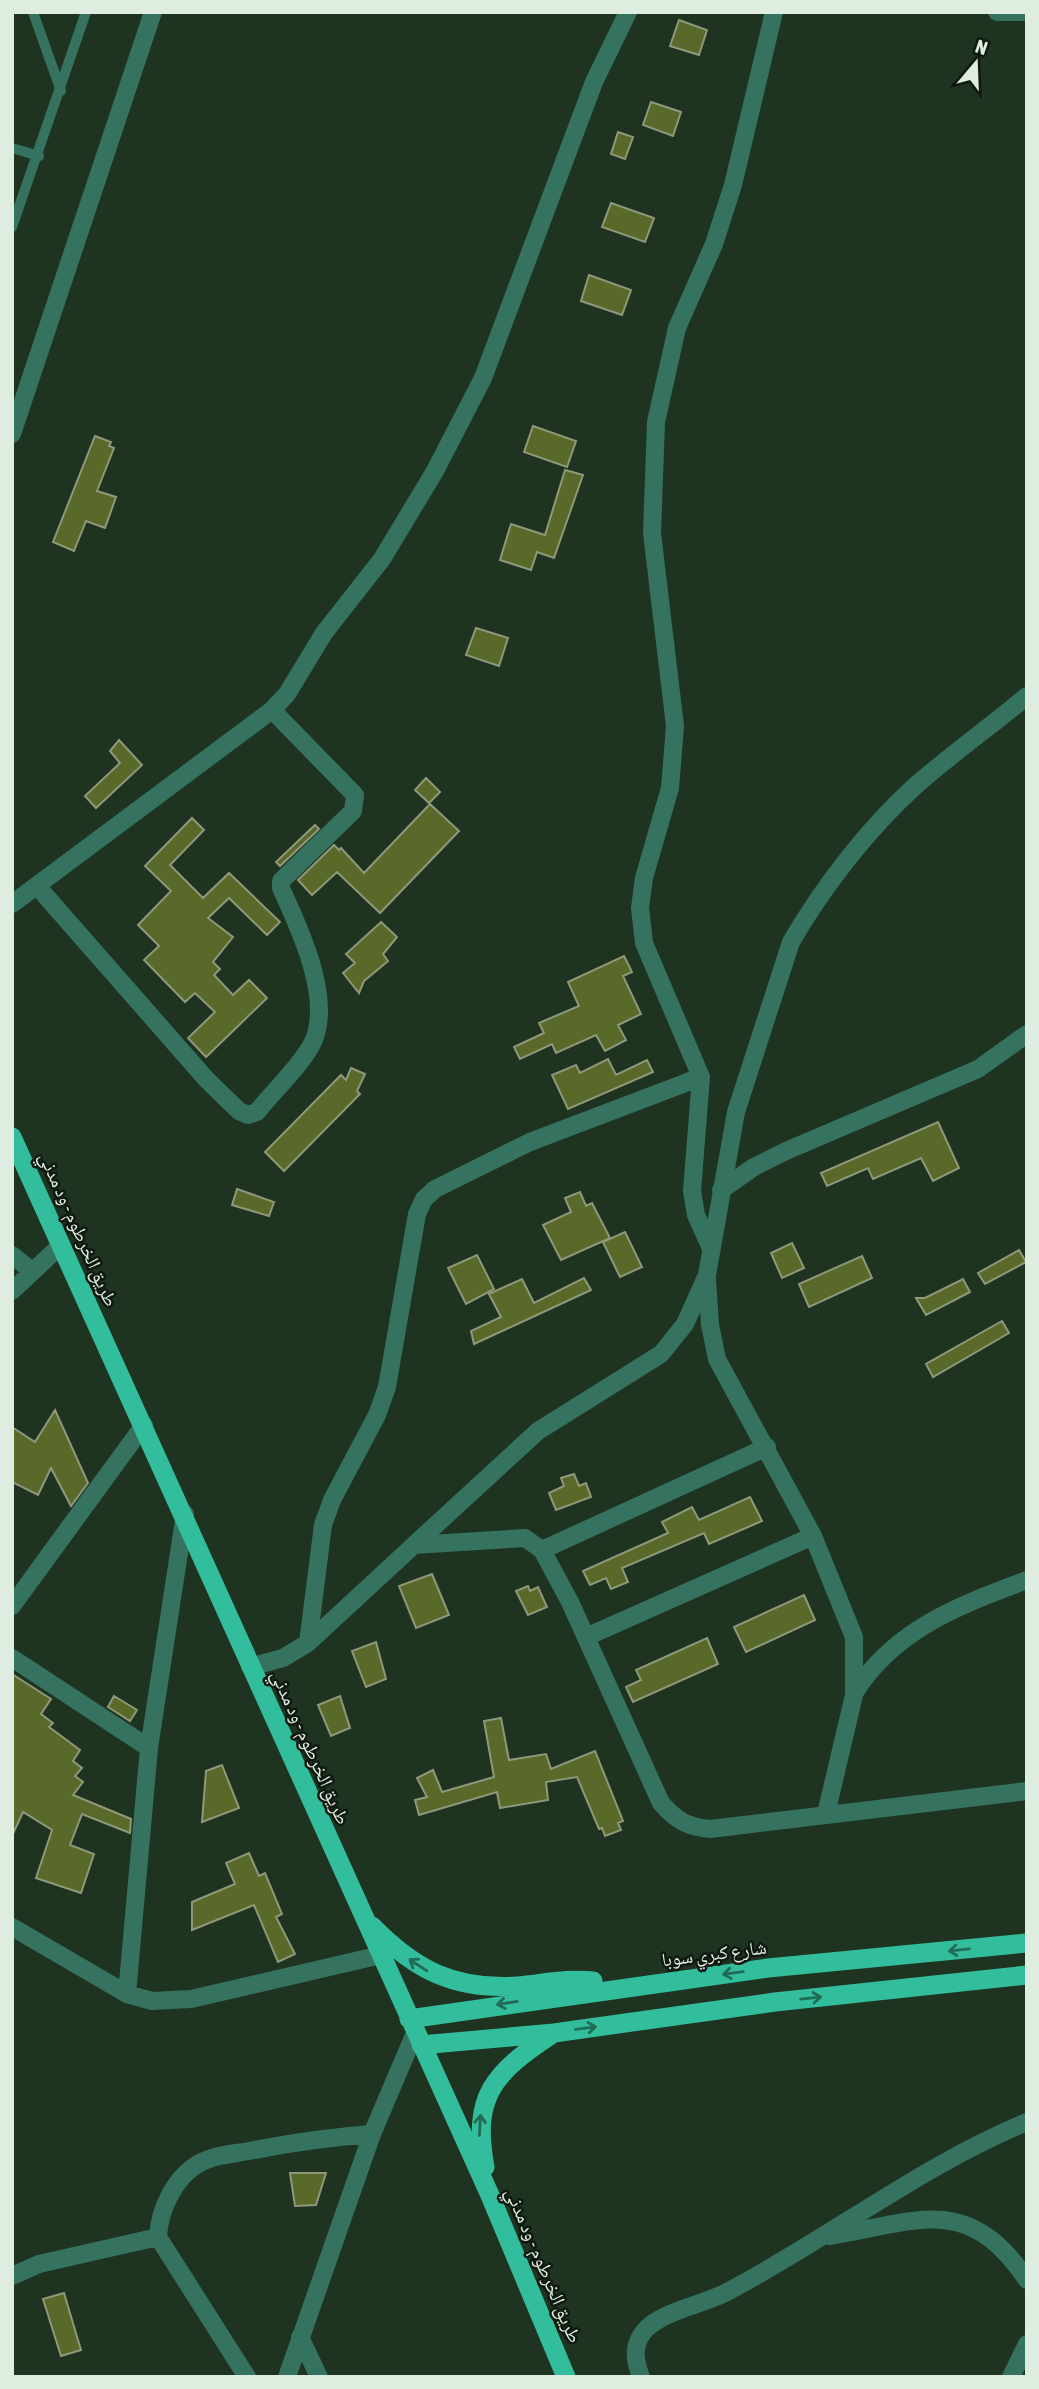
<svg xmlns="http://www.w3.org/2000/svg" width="1039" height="2389" viewBox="0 0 1039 2389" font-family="'Asap Condensed','Noto Naskh Arabic',sans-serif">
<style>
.building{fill:#586929;stroke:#8f987a;stroke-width:2}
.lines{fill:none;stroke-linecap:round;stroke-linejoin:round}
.service{stroke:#367260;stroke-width:10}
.minor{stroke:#367260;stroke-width:18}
.trunk{stroke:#32be9c;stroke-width:19}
.oneway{stroke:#206c56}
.labels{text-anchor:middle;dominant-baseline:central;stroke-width:5;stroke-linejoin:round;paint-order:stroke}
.street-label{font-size:19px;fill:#dfede0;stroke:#0f1910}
</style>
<rect width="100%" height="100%" fill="#1e3421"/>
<path class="building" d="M679,20L707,30L699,55L670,46Z
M651,102L681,112L673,136L643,125Z
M618,132L633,137L625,159L611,154Z
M611,203L654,218L645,242L602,227Z
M589,275L631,290L622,315L581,301Z
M533,426L576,441L567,467L524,452Z
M95,436L111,442L109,446L114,448L97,491L116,497L105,528L86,521L74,551L53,542Z
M565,470L583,475L554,558L537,552L531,570L500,560L511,524L545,535Z
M476,628L508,638L499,666L466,655Z
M119,740L142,765L96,808L85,796L120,763L110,751Z
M426,778L440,792L429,803L415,790Z
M430,804L459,831L380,913L337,872L312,895L298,880L334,845L339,850L341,848L364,873Z
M192,818L204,830L170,865L203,898L229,873L280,922L267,935L229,898L208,918L233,937L213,962L220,969L214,975L233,995L249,980L267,998L206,1057L188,1038L215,1012L195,993L185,1002L144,960L159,946L138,925L171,891L145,866Z
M315,825L319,829L280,866L276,862Z
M381,922L397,937L383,954L388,961L364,981L359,993L343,973L355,963L346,954Z
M624,956L632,972L623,976L641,1014L618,1025L626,1040L605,1051L596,1035L556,1053L552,1044L520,1059L514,1047L544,1033L539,1023L579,1006L568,982Z
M608,1059L616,1075L647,1060L653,1072L568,1109L552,1075L576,1065L580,1073Z
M351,1068L365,1074L357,1091L360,1094L284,1171L265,1152L341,1075L346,1080Z
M938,1122L959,1168L933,1181L921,1158L873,1179L868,1168L827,1186L821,1173Z
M237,1189L274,1202L269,1216L232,1205Z
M580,1192L586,1206L592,1203L610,1238L561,1260L543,1225L571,1212L565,1198Z
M625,1232L642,1267L620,1277L603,1242Z
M792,1243L804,1268L782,1278L771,1253Z
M1019,1250L1026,1262L985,1284L978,1273Z
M477,1255L494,1289L466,1304L448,1268Z
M862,1256L872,1278L809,1307L799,1284Z
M584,1278L591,1290L474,1344L471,1331L501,1317L489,1294L522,1279L534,1303Z
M963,1279L970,1292L926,1315L916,1298H925Z
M1002,1321L1009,1333L933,1377L926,1364Z
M55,1410L88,1483L71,1506L51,1468L38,1495L12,1482V1427L35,1442Z
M574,1474L579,1486L586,1483L591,1497L556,1510L549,1493L564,1486L561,1478Z
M750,1497L762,1521L709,1544L704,1533L622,1568L628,1582L611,1589L606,1578L590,1585L583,1571L668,1533L662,1522L692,1507L699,1520Z
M432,1574L449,1615L416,1628L399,1586Z
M528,1586L530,1591L538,1587L547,1607L528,1615L516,1591Z
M804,1595L815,1620L746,1652L734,1627Z
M707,1638L718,1664L633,1702L626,1687L641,1680L636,1670Z
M376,1642L386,1679L366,1687L352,1651Z
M12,1674L51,1699L41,1714L53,1723L49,1727L80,1750L73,1761L82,1768L75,1776L83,1782L73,1795L131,1819L130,1833L82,1814L70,1845L94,1854L81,1893L36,1878L52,1830L23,1812L12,1836Z
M114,1696L137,1710L130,1721L108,1707Z
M340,1696L350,1728L331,1736L318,1705Z
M501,1718L509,1760L546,1754L551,1769L595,1751L623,1821L618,1823L621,1830L605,1836L602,1828L599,1829L577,1777L546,1782L548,1800L500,1808L497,1792L419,1815L415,1800L427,1797L417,1778L433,1770L442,1792L494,1777L484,1721Z
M222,1765L239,1808L202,1822L206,1771Z
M249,1853L259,1876L265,1873L282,1914L276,1917L295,1954L278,1962L254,1905L192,1930V1902L235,1884L226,1863Z
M290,2173H326L316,2205L295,2206Z
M64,2293L81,2350L61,2356L43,2299Z"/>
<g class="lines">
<path class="service" d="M33,12L61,91
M12,148L39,156
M12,227L86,12"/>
<path class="minor" d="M997,12H1023
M12,434L153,12
M37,886L207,1080L239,1111L248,1115L257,1112C274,1090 299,1068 312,1044C334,1000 299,928 281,888V881L353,811L355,795L272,710
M12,904L272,710L287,694L324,633L382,559L435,471L483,378L594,82L628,12
M721,1190L754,1167L786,1151L978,1069L1027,1034
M710,1246L696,1215L692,1191L701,1077L644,943L640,908L644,878L670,788L675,726L652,533L656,422L677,328L714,244L733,185L774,12
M12,1255L32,1271
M707,1279L710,1325L717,1359L813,1536L854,1637V1695L826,1814
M12,1291L61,1245
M414,1545L538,1431L661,1354L685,1324L707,1275L736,1112L791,942C823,887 867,830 914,787C950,755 990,727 1027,696
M542,1550L767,1447
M12,1606L144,1425
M586,1637L813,1536
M308,1643L323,1525L332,1500L377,1415L387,1387L417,1214L424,1199L435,1189L530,1142L701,1077
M12,1658L149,1748
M250,1667L283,1658L308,1643L414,1545L525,1538L542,1550L570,1602L661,1803C676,1820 687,1827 710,1829L1027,1791
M855,1692C895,1629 960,1605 1027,1580
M12,1927L127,1994L152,2001L191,1999L381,1955
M127,1994L149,1748L185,1514
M829,2236C917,2222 968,2192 1027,2280
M12,2276L39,2264L158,2237
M300,2337L319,2377
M247,2377L158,2237C159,2211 174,2178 198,2164C213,2155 232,2154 249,2151C290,2143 330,2137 372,2134
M287,2377L372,2134L415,2033
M641,2377C634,2359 632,2343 647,2328C667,2310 701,2305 725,2293C827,2240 920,2166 1027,2122
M1011,2377L1027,2344"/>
<path class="trunk" d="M12,1137L489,2193L566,2377
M372,1926C415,1970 454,1990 517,1986C542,1984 567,1978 593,1981
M409,2019L768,1968L1027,1943
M421,2045L554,2033L775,2002L1027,1975
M485,2167C472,2097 493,2073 551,2035"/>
</g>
<defs><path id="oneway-shaft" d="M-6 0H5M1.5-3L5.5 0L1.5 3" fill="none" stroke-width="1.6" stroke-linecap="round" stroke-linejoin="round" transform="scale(1.75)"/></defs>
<g class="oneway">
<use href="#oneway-shaft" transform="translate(959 1950) rotate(174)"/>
<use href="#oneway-shaft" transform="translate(418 1965) rotate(-147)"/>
<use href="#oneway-shaft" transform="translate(733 1973) rotate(172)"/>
<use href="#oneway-shaft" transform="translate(811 1998) rotate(-6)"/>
<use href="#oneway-shaft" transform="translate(507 2003) rotate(171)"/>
<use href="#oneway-shaft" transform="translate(586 2028) rotate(-8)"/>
<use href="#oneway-shaft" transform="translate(480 2125) rotate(-87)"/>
</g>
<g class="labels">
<g class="street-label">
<text transform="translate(79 1229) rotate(66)">طريق الخرطوم - ود مدني</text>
<text transform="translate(311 1747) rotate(66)">طريق الخرطوم - ود مدني</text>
<text transform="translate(714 1953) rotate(-7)">شارع كبري سوبا</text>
<text transform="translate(544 2265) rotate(67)">طريق الخرطوم - ود مدني</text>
</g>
</g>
<rect width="1039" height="2389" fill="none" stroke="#dfede0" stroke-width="28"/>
<g transform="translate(976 63) rotate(19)" stroke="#0f1910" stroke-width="5" paint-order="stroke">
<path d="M0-5L12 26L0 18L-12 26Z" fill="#dfede0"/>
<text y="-10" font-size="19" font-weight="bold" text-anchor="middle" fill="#dfede0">N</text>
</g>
</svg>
